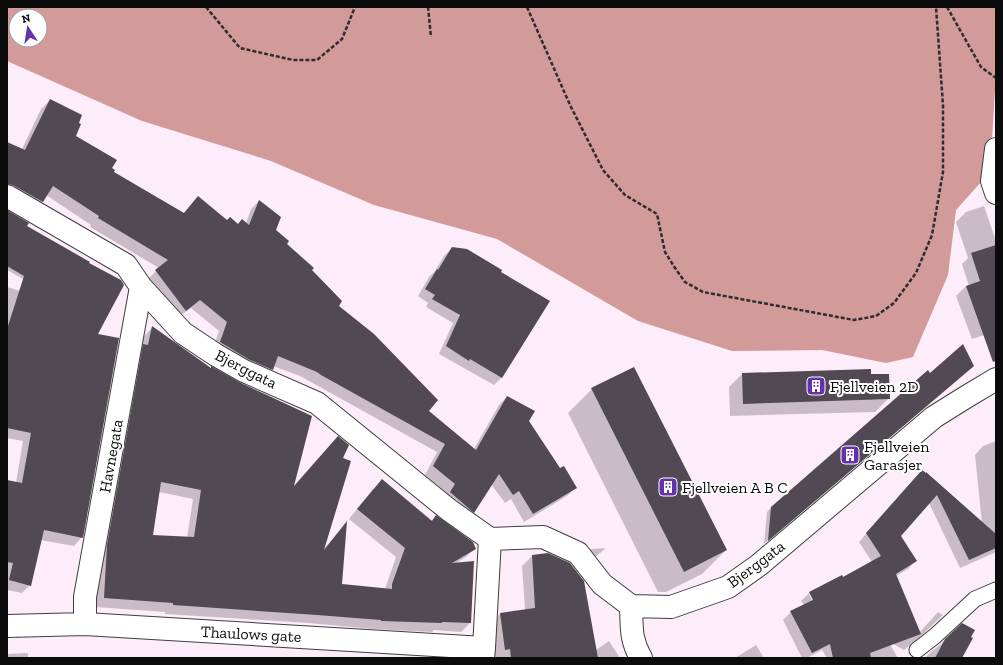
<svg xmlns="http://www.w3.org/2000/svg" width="1003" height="665" viewBox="0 0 1003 665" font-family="'Zilla Slab',serif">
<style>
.forest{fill:#d39a9a;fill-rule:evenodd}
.shadow{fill:#0003;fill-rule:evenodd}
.building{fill:#514953;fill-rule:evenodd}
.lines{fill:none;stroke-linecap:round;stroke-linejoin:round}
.lane-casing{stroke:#3e3e3e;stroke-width:17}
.street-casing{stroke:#3e3e3e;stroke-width:24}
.path{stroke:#2d2d2d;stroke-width:2.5;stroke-dasharray:4 2;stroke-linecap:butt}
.lane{stroke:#fff;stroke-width:15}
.street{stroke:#fff;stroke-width:22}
.labels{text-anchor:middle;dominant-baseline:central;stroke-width:4;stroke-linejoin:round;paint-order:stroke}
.street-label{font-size:16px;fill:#0b0b0b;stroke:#fff}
.poi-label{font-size:16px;fill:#0b0b0b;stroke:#fff;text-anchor:start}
</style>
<rect width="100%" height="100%" fill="#fdecf9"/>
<path class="forest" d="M7,7H996V73L990,172L956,210L948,275L913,357L886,363L822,350L732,351L638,321L497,239L374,205L271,161L142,121L7,61ZM16,16H40V40H16Z"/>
<path class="shadow" d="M50,100L74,136L111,168L113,173L183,214L198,198L227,221L237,225L246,223L251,209L259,201L274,230L311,270L338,306L428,411L474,449L499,405L507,397L527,422L560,470L575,488L567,496L524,522L511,499L505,503L491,484L474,512L465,520L445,496L447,493L425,475L437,452L300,376L273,366L272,369L264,378L212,351L219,331L191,308L177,318L147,280L159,268L90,227L91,225L46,195L42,202L33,210L7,195V143L22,149L41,109Z
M984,206L996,241V329L994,332L972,339L956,296L966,286H969L962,264L968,258L956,222L966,212Z
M7,212L25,226L97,335L82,537L74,546L40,540L30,585L22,593L7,590V563L12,542H7V481L16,483L23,441L7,438V287L64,304L65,302L7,270Z
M452,248L500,272L501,378L494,385L439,354L453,323L426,307L428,303L418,296L429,277L435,271L444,256Z
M153,327L210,369L211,368L293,488L342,458L322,551L339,532L340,585L385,589L396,557L349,519L373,489L431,521L436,517L475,548L466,557L455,564L473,562L470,623L461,632L434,630L432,632L373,629L308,623L165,614V612L95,607L99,554L135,353L142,347L144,336ZM159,492L193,499L187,538L152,536Z
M870,370V375L889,398L875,412L730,416L729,387L742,374Z
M968,370L764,544L767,512L772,507L930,374Z
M592,389L726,550L702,574L666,592H658L568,413Z
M996,441V552L960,568L929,503L900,536L916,560L908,569L896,576L919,633L938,612L943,615L920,637L904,650L888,641L898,658H827L822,650L807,658H802L783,620L791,612L804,605L801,601L809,593L842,579L872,562L859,542L914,479L982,523L975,455L983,446ZM809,594H811L816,603L814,604Z
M606,548L592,560L587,554L591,549Z
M548,554L596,650L609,641L620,658H495L490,624L500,614L525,610L522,566L532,556Z
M962,624L961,658H925L931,652L942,643Z
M756,645L764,658H735Z
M28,653V658H7V654Z"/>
<path class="building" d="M50,99L82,115L79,123L81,124L76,136L117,160L112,168L115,170L114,172L184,213L198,196L227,220L230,217L238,224L242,219L249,225L259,200L281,217L276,230L289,241L287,244L314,268L312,270L342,301L339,306L374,334L438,400L429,411L476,450L507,396L535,411L529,421L560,468L564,466L577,488L533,514L519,491L513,495L499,474L474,513L450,492L455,484L433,466L445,444L321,375L317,372L278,356L273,370L250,360L220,342L227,322L200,300L186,311L155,270L168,260L98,218L99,216L53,186L43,202L13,185L7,184V142L25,150Z
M7,210L29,223L27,226L90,262L89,263L121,280L124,285L98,334L119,338L83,538L44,530L31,586L9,580L13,563L7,562V480L22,483L31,433L7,428V329L24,276L7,266Z
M996,245V361L993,362L966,286L980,281L971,253Z
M452,247L467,249L502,270L501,272L550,301L502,378L470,359L469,361L446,346L460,315L432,299L435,295L425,289L437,269L438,270Z
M152,326L211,368V366L239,382L312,416L294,486L338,436L349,445L343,458L351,461L324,550L347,521L342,584L392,589V584L405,548L357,509L382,479L432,521L436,515L473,542L476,549L452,563L474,561L471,623L442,622V623L381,621V620L317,615L173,605V603L104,598L107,545L143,344L148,345ZM161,482L201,490L194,537L153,535Z
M963,344L974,366L768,541L771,507L928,370L930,373Z
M634,367L727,550L684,572L591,388Z
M871,369V374H889L890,399L743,404L742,373Z
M922,470L926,473V472L996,534V548L969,560L937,495L901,536L917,561L896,574L921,634L870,653L871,658H833L830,644L812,653L790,611L813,600L809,592L842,575L843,577L881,556L866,533Z
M548,553L570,563L584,581L598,658H511L510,649L505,650L500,613L535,608L532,555Z
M962,623L975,630L971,637L973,638L962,658H935L945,639Z"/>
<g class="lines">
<g class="lane-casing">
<path id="lane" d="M917,650L935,636L975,599L996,590"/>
</g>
<g class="street-casing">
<path id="street" d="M996,149L992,181L996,193
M7,196L126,265L141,287L183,333L216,355L244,371L317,403L449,510L490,539L543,537L578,553L602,584L631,606L671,607L728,587L759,565L934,417L966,397L996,379
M631,606C632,627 630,639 641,658
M85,624V597L141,287
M7,626L85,624L484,648L483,658
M484,648L490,539"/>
</g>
<path class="path" d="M206,7L240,48L293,60H317L342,39L355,7
M428,7L431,37
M527,7L570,105L603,170L625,195L657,214L665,252L675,268L685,282L703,292L854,320L876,316L894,303L916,273L932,235L943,172V105L936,7
M947,7L981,67L996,78"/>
<use href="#lane" class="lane"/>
<use href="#street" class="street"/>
</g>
<defs>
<g id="building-square" transform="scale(1)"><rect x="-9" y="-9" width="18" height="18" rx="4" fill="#6331ae" stroke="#fff"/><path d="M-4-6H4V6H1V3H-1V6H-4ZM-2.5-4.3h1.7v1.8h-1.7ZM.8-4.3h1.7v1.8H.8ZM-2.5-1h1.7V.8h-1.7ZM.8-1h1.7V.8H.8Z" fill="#fff"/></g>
</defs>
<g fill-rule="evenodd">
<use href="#building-square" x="816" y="386"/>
<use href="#building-square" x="850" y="455"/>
<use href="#building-square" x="668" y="487"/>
</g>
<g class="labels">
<g class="street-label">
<text transform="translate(246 369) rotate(27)">Bjerggata</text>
<text transform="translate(111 456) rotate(-80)">Havnegata</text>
<text transform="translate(756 564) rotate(-37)">Bjerggata</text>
<text transform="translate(251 634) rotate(3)">Thaulows gate</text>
</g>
<g class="poi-label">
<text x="830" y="386">Fjellveien 2D</text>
<text x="864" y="446">Fjellveien<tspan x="864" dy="18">Garasjer</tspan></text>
<text x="682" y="487">Fjellveien A B C</text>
</g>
</g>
<rect width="1003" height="665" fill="none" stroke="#0b0b0b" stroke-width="16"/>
<g transform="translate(28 28) rotate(348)"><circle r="19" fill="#ffffff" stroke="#9d9d9d"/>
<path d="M0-3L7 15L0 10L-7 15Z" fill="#6331ae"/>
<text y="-6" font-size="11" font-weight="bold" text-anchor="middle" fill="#0b0b0b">N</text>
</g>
</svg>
